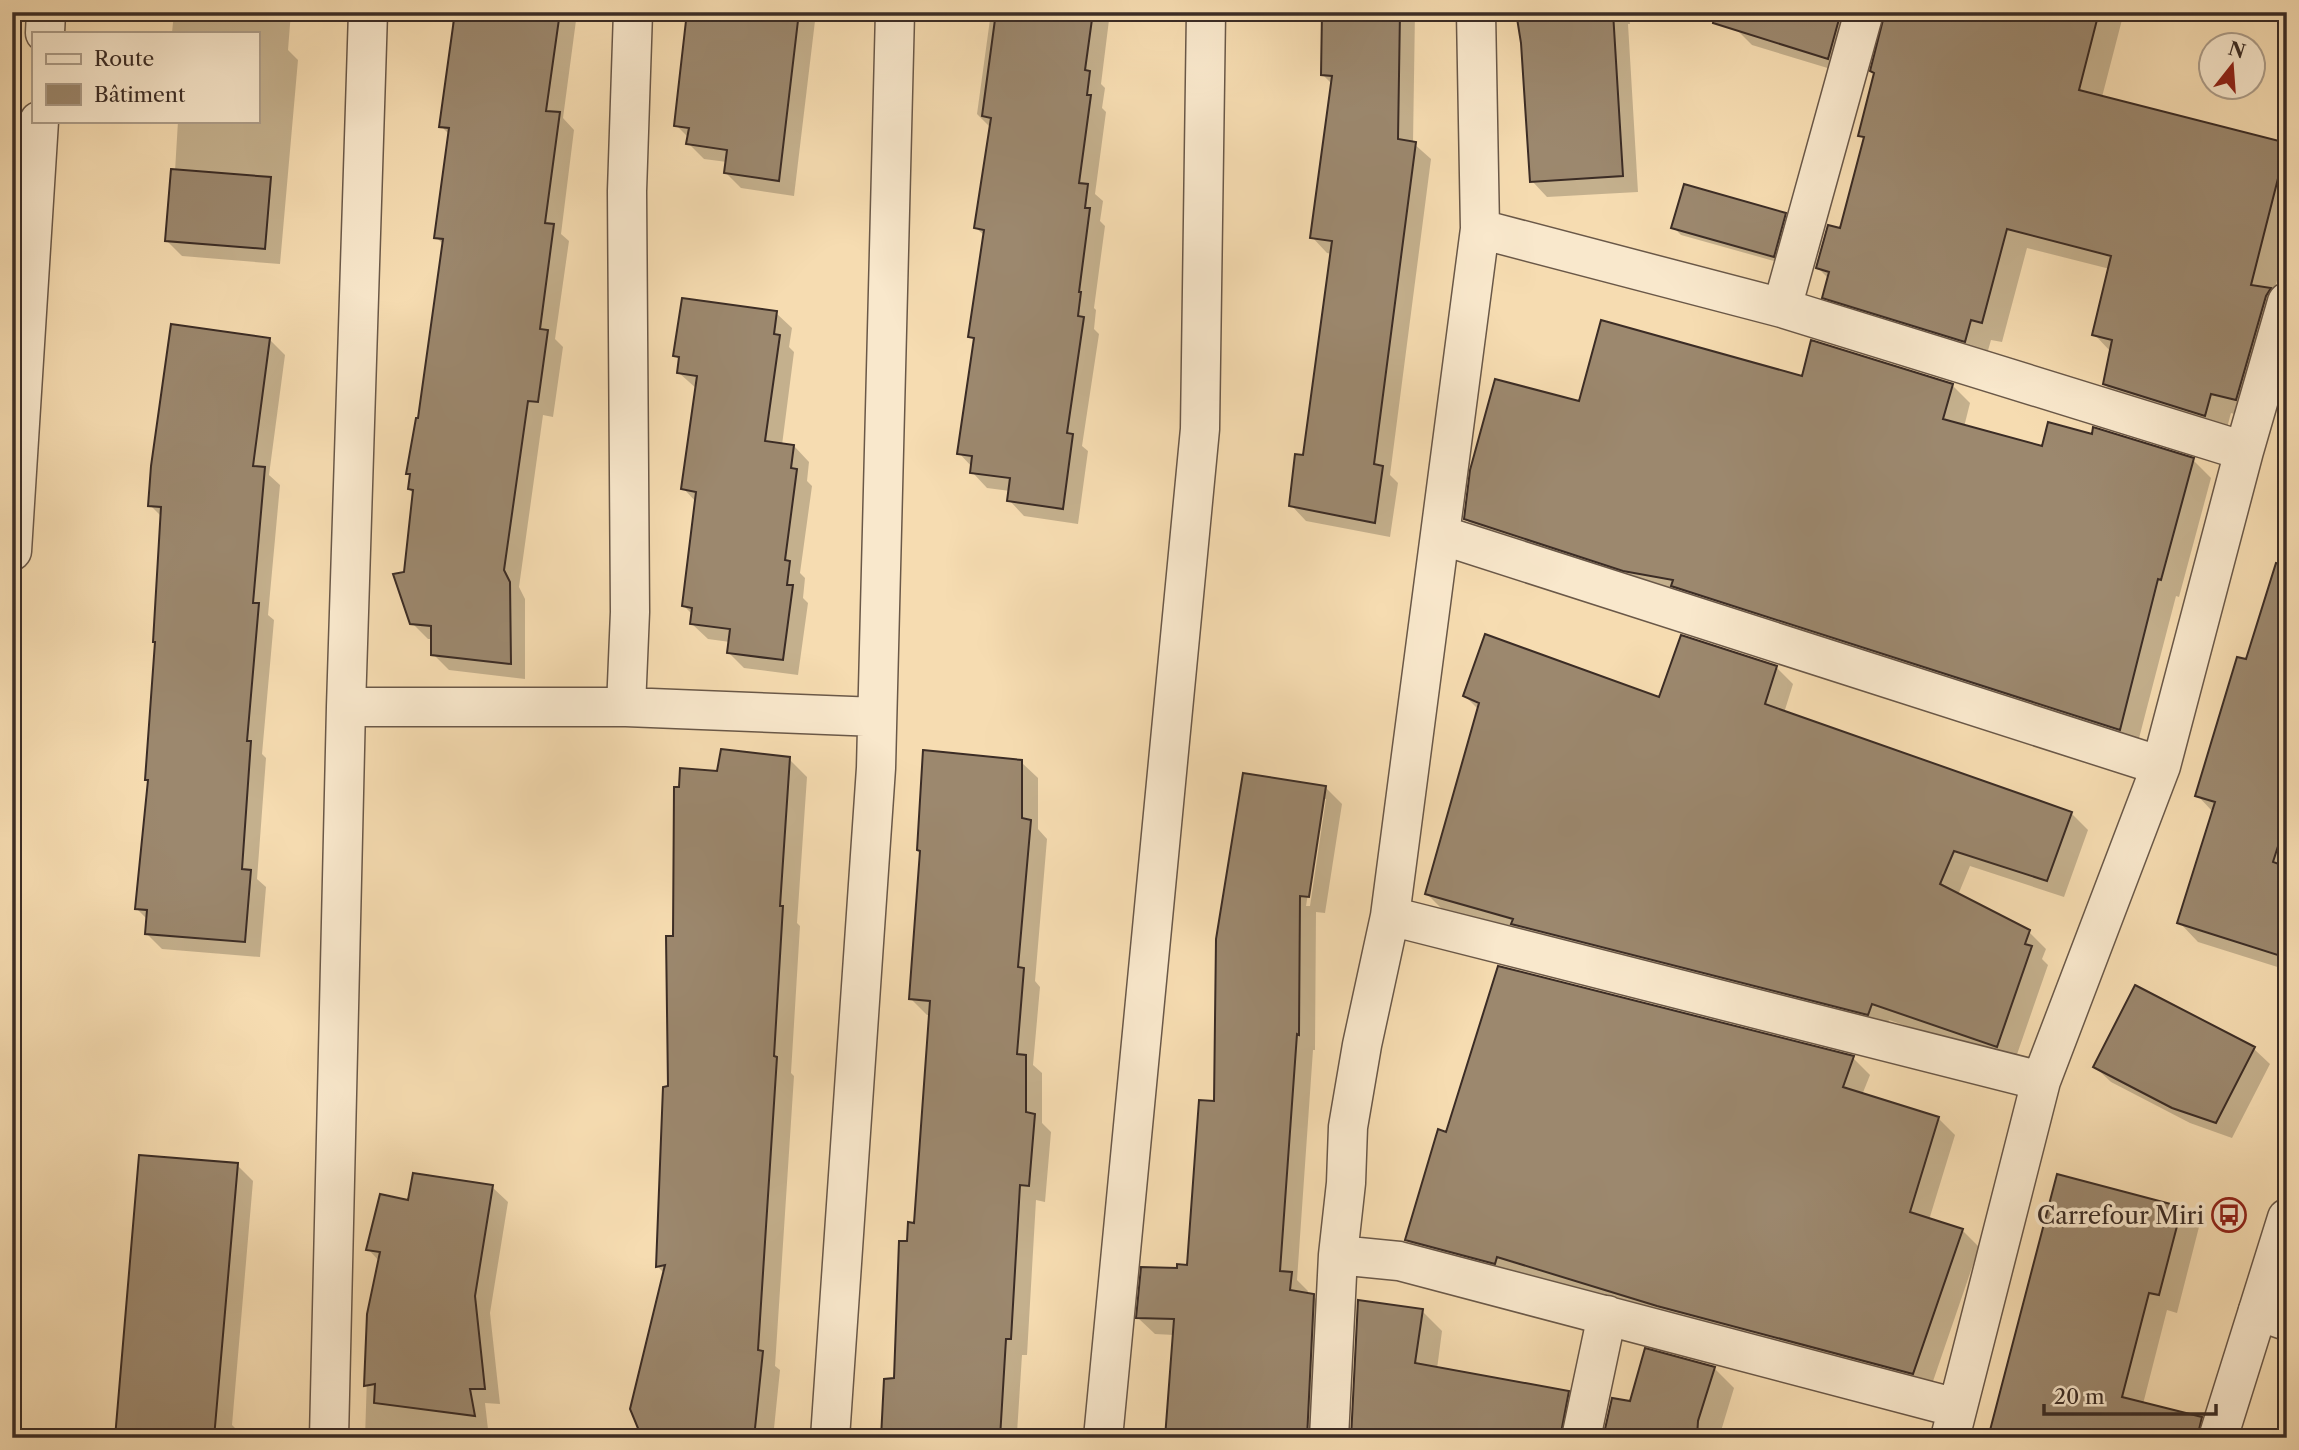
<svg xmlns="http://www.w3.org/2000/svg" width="2299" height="1450" viewBox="0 0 2299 1450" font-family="'Libre Caslon Text',serif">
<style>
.shadow{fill:#0003;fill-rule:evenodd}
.building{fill:#9c886e;stroke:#3b2c25;stroke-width:2}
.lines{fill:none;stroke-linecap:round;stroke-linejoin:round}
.minor-casing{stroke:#6a5848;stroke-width:41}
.tertiary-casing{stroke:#6a5848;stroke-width:41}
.minor{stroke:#f9e8cc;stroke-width:38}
.tertiary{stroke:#f9e8cc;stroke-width:38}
.labels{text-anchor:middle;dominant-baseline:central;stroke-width:7;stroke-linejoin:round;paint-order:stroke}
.poi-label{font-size:24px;fill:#3b2c25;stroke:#f9e8cc;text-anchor:end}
</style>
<rect width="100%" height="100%" fill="#f6dcb1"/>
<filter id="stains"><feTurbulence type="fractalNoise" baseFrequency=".00286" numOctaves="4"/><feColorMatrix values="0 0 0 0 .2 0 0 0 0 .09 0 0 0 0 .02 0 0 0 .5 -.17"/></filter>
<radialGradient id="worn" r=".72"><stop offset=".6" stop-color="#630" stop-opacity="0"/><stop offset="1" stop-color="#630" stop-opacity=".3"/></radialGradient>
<path class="shadow" d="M174,12H291L288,50L298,60L280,264L182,256L167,241L175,171L178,121H257V33H172Z
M448,12L577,13L563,118L574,130L561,234L569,241L555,339L563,347L553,417L543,415L519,587L525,599V679L449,670L433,654V639H428L412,623L405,573L414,494L409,489L412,477L408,473L419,420L444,245L436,237L450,135L441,126L455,27L452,25L453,18Z
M688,12H811L810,16L815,21L794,196L741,188L726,173L727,162L704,159L688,143L689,138L676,125Z
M991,12H1110L1101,84L1105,88L1102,108L1106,112L1095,194L1103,201L1100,221L1105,226L1094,308L1096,310L1094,329L1099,334L1082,446L1088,451L1078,524L1024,516L1009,500L1010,491L987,488L972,472V467L959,453L976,342L970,336L985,236L976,228L991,128L977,114Z
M1324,12H1415L1413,143L1431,159L1390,475L1398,483L1390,537L1306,521L1291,505L1304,457L1332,254L1327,253L1312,237L1332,84L1323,75Z
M1518,12H1629L1630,24H1628L1638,192L1547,197L1532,181L1522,43Z
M1741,12H1855L1844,73L1752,45L1736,29Z
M1895,12H2124L2102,97L2287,145V242L2273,296L2256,420L2231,413L2225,435L2125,404L2104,384L2111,352L2094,334L2110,269L2027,248L2002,342L1991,340L1985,361L1845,317L1824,297L1829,279L1818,268L1841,230L1865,140L1860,135Z
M2265,12H2287V18Z
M1785,214L1792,222L1781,263L1681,235L1673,227Z
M776,313L792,328L789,347L794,352L782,445L794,446L809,462L807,481L812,486L800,573L805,578L803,598L808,603L798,675L744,668L729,653L730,642L708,639L692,624L693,615L684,606L696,502L683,488L697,389L679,373L680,361L675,355Z
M269,339L285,355L269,475L280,485L268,615L274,620L262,754L266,758L257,879L266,887L260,957L162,949L147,934L148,920L136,908L150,782L147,780L157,644L154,641L162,517L150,505Z
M1803,378L1952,385L1970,403L1964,427L2043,448L2193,460L2211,478L2179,597L2176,596L2137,746L1484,537L1466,519L1581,403Z
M2287,388V416L2280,410Z
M2287,532V970L2198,942L2179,922L2213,812L2197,795L2247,662Z
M1776,667L1793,684L1784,713L2071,813L2088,830L2064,897L1970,866L1958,895L2029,932L2046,949L2042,959L2048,965L2014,1063L1889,1020L1885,1031L1444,911L1427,894L1479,710L1465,696L1661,699Z
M789,759L807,777L797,923L800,926L791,1073L794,1076L775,1366L780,1370L773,1438H644L665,1274L657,1266L669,1088L675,938L719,773Z
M1021,762L1038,778V829L1047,839L1035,981L1040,987L1033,1065L1042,1073V1123L1051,1132L1045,1202L1036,1200L1027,1355H1022L1017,1433L1080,1438H888L909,1242L916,1224L931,1015H927L911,999L921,852L919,850Z
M1326,788L1342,804L1325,913L1316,912L1315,1050H1313L1297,1280L1308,1291L1307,1295L1313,1296L1330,1312L1324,1438H1167L1174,1335L1155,1334L1138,1318L1179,1270L1189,1267L1216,1103ZM1323,799H1326L1310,906H1306Z
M2149,994L2254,1049L2270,1064L2232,1138L2190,1123L2111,1082L2095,1067Z
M1853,1058L1870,1075L1862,1095L1938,1118L1955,1135L1929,1220L1962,1230L1979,1247L1930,1390L1424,1257L1407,1240L1447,1134Z
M237,1165L253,1181L232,1425L241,1434V1438H117Z
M492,1187L508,1202L490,1313L500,1404L485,1403L489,1438H365L369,1314L380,1262L368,1249L410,1202Z
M2181,1208L2199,1227L2177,1313L2167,1310L2143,1404L1992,1430Z
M1422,1311L1442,1331L1437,1369L1568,1392L1588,1412L1582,1438H1353Z
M1714,1368L1734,1388L1721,1431L1743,1438H1605L1631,1403Z
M1127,1434L1158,1438H1126Z"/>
<path class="building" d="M455,12H560L546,111L560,112L545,223L554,224L540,329L548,330L538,402L528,401L504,570L510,582L511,664L431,655V626L410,624L393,574L404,572L413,490L408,489L410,474H406L416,418H418L443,239L434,238L449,128L439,127Z
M687,12H799L779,181L724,173L727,150L686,144L689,128L674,126Z
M996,12H1093L1085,70L1090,71L1087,95H1091L1079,183L1088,184L1085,208H1090L1079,292H1081L1078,316L1084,317L1067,433L1073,434L1063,509L1007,501L1010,478L970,473L972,456L957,454L974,338L968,337L984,230L974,228L991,118L982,116Z
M1322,12H1400L1398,139L1416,142L1374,464L1383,466L1375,523L1289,506L1295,454L1303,455L1332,241L1310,238L1332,76L1321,75Z
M1516,12H1613L1623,176L1530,182L1521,43Z
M1715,12H1841L1828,59L1713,23Z
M1885,12H2099L2079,90L2287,143L2251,285L2271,288L2266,296L2236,400L2211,394L2205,416L2103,384L2112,340L2092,335L2111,256L2007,229L1982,323L1971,320L1965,342L1822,298L1829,272L1816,268L1828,225L1840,228L1864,137L1858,136L1874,73L1870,71Z
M171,169L271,177L265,249L165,241Z
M1684,184L1786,213L1774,257L1671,228Z
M682,298L777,311L774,334L780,335L765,441L794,445L791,468L797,469L785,560L790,561L787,585H793L783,660L727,653L730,629L690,624L692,608L682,606L696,492L681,489L697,376L677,373L679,357L673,356Z
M1601,320L1802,376L1811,340L1953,384L1943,419L2042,446L2048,422L2092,434L2093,427L2194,458L2161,580L2158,579L2120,730L1671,586L1673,580L1623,571L1464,519L1470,470L1495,379L1579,401Z
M171,324L270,338L253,466L265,467L253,603H259L247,741H251L242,869L251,870L245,942L145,934L147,910L135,909L148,780H145L155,642H153L161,507L148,506L151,466Z
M2276,563L2287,565V818L2273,862L2287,867V958L2177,923L2215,802L2195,796L2237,657L2246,659Z
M1485,634L1659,697L1681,635L1777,666L1765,704L2072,812L2047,881L1954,851L1940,884L2030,930L2025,944L2032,946L1997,1047L1872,1004L1868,1015L1511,924L1513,919L1425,894L1479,703L1463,696Z
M721,749L790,757L780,906H783L774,1056L777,1057L758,1350L763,1351L754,1438H642L630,1409L665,1265L656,1267L663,1087L668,1086L666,936H673L674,787H679L680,768L717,771Z
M923,750L1022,760V818L1031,820L1018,967L1024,968L1017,1054L1026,1055V1112L1035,1114L1029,1186L1020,1185L1011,1339H1006L1000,1438H881L884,1379L894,1378L899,1241H907L908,1222L914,1223L930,1001L909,999L920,851L917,850Z
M1243,773L1326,786L1309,897L1300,896L1299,1035L1297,1034L1280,1271L1292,1272L1290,1290L1314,1294L1307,1438H1165L1174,1319L1136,1318L1141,1267L1177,1268V1264L1187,1265L1199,1100L1214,1101L1216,939Z
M1498,966L1854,1056L1843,1087L1939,1117L1910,1212L1963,1229L1913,1374L1657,1306L1497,1257L1495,1264L1405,1240L1438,1129L1446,1132Z
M2135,985L2255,1047L2216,1123L2172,1108L2093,1067Z
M139,1155L238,1163L214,1438H115Z
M413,1173L493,1185L475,1296L485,1389H470L475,1416L374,1403L375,1384L364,1386L367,1314L380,1252L366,1250L380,1194L408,1200Z
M2057,1174L2182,1207L2159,1295L2149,1293L2122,1397L2202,1417L2197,1438H1988Z
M1358,1300L1423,1309L1415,1363L1569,1391L1560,1438H1351Z
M1645,1348L1715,1367L1698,1421L1697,1438H1603L1612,1398L1630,1401Z"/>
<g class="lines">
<g class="minor-casing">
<path id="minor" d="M45,33L46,12
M1480,229L1782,308L2244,451
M1782,308L1864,12
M1441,535L2161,766
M12,551L39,121
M346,707H626L877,717
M626,707L630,612L627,191L633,12
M1390,916L2041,1081
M1338,1255L1399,1261L1957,1408
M2258,1311L2287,1321
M329,1438L346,707L368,12
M830,1438L876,768L895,12
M1103,1438L1200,429L1206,12
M1329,1438L1338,1255L1346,1183L1348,1127L1362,1045L1390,916L1480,229L1476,12
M1581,1438L1607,1315
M1950,1438L2041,1081L2161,766L2244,451L2287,302"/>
</g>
<g class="tertiary-casing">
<path id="tertiary" d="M2218,1438L2287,1218"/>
</g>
<use href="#minor" class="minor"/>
<use href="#tertiary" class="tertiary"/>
</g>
<defs>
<g id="bus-ring" transform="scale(1.75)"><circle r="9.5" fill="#f9e8cc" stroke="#8f2418" stroke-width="1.5"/><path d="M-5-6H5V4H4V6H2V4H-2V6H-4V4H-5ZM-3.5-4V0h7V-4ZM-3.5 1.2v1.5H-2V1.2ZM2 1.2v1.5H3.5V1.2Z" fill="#8f2418"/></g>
</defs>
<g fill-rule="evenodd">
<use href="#bus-ring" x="2229" y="1215"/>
</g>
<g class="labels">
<g class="poi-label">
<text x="2204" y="1215">Carrefour Miri</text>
</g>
</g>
<rect width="2299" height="1450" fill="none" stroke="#f6dcb1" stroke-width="42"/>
<rect x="14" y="14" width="2271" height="1422" fill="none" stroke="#3b2c25" stroke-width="3.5"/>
<rect x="21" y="21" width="2257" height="1408" fill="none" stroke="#3b2c25" stroke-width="2"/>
<rect x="32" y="32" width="228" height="91" fill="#f9e8cc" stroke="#ad9d89" stroke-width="2"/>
<rect x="46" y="54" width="35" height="10" fill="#f9e8cc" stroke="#ad9d89" stroke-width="2"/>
<text x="94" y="66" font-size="21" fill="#3b2c25">Route</text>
<rect x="46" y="84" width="35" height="21" fill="#9c886e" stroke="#ad9d89" stroke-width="2"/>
<text x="94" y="102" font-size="21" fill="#3b2c25">Bâtiment</text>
<g transform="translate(2232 66) rotate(17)"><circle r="33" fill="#f9e8cc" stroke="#ad9d89" stroke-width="2"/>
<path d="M0-5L12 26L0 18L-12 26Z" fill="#8f2418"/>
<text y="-10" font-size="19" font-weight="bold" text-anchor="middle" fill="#3b2c25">N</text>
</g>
<path d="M2044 1404v10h172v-10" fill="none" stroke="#3b2c25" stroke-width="3.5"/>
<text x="2054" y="1404" font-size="21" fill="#3b2c25" stroke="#f9e8cc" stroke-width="5" paint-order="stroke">20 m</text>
<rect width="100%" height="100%" filter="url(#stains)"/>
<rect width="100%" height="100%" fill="url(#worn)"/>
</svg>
